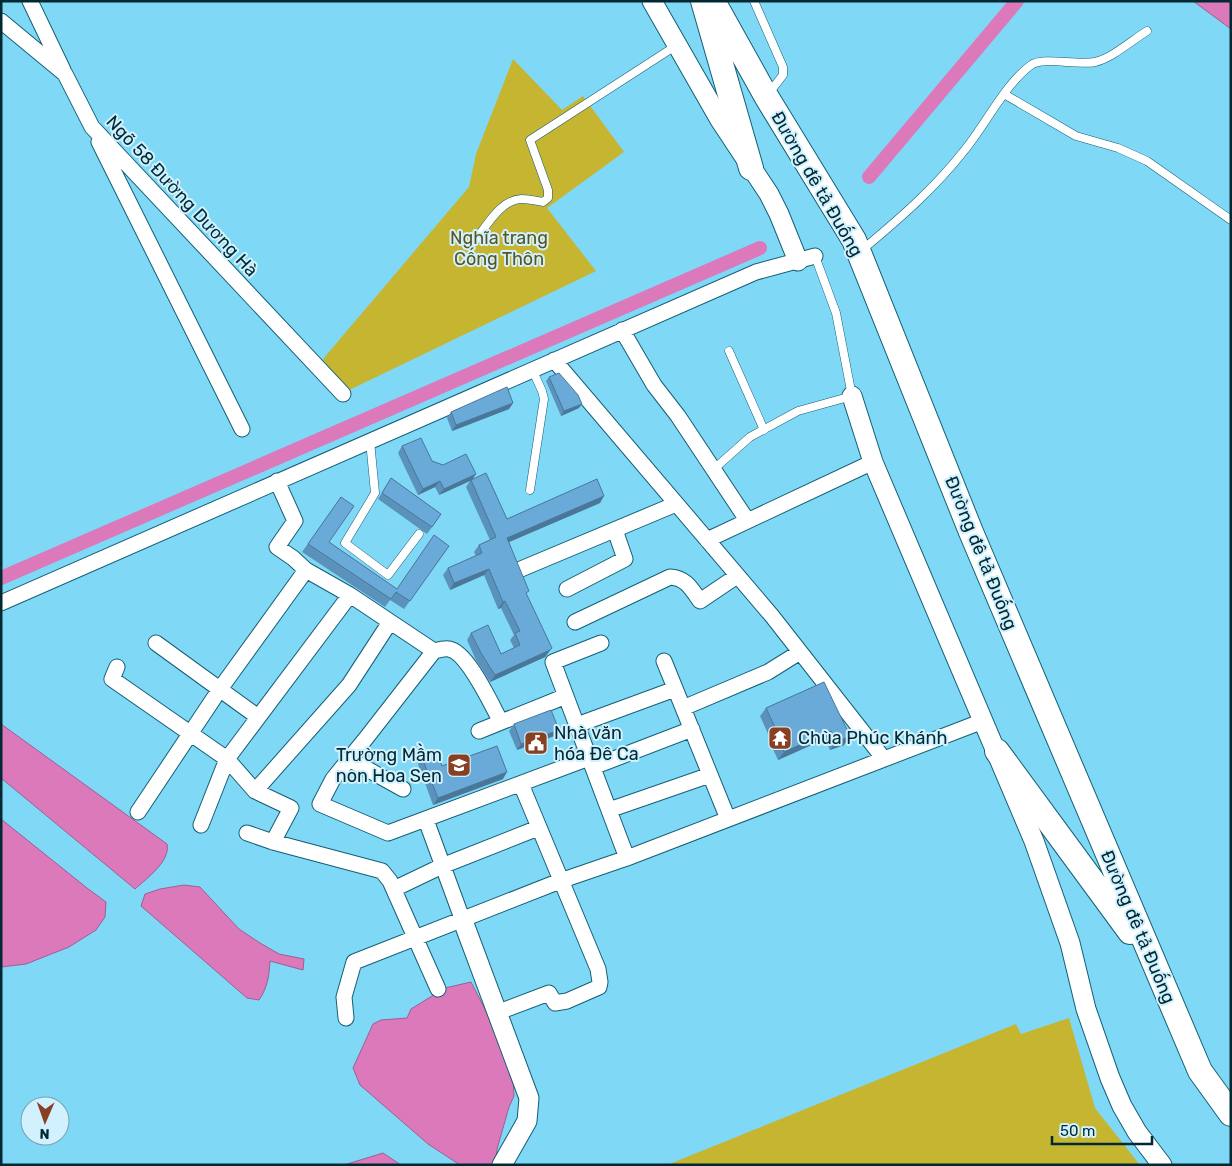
<svg xmlns="http://www.w3.org/2000/svg" width="1232" height="1166" viewBox="0 0 1232 1166" font-family="Rubik,sans-serif">
<style>
.green{fill:#c6b530}
.water{fill:#dc79ba;stroke:#9a6192}
.lines{fill:none;stroke-linecap:round;stroke-linejoin:round}
.canal{stroke:#dc79ba;stroke-width:14}
.service-casing{stroke:#145f74;stroke-width:9}
.minor-casing{stroke:#145f74;stroke-width:17}
.tertiary-casing{stroke:#145f74;stroke-width:21}
.primary-casing{stroke:#145f74;stroke-width:26}
.service{stroke:#fff;stroke-width:8}
.minor{stroke:#fff;stroke-width:15}
.tertiary{stroke:#fff;stroke-width:19}
.primary{stroke:#fff;stroke-width:24}
.wall{fill:#5b92bb}
.shaded-wall{fill:#4a7798}
.building{fill:#6aaad9;stroke:#4a7798}
.labels{text-anchor:middle;dominant-baseline:central;stroke-width:4;stroke-linejoin:round;paint-order:stroke}
.street-label{font-size:18px;fill:#002934;stroke:#d0f1fd}
.park-label{font-size:18px;fill:#5b5421;stroke:#d0f1fd}
.poi-label{font-size:18px;fill:#002934;stroke:#d0f1fd;text-anchor:start}
</style>
<rect width="100%" height="100%" fill="#7fd8f6"/>
<path class="green" d="M513,59L562,110L583,96L624,152L547,208L596,271L343,393L323,359L469,187L476,154Z
M1069,1018L1095,1108L1140,1165H667L1016,1024L1021,1034Z"/>
<path class="water" d="M1193,1H1231V29Z
M1,724L167,844C171,861 146,879 135,889L1,778Z
M1,819L87,888L106,902L105,917L96,930L69,947L26,964L1,967Z
M184,885L200,887L239,929L260,943L279,954L304,959L303,970L270,961C269,975 268,987 259,1000L247,998L141,906L145,894L160,889Z
M471,982L486,1011L513,1077L514,1096L509,1107L497,1149L496,1158L493,1165H460L428,1144L360,1085L353,1068L373,1024L381,1020L407,1018L411,1009L445,988Z
M383,1153L401,1165H344Z"/>
<g class="lines">
<path class="canal" d="M869,177L1017,1
M1,578L760,248"/>
<g class="service-casing">
<path id="service" d="M754,1L783,67V75L769,93
M1004,94L1076,136L1118,148L1147,161L1231,220
M474,242C486,227 501,198 523,199C529,199 536,201 543,202L548,198V190L530,140L677,45
M862,250C898,220 934,189 963,152C985,126 1004,85 1031,65C1043,56 1077,66 1095,62C1112,58 1131,41 1147,31
M729,351L764,430
M370,441L375,493L345,543L388,575L419,534
M714,469L750,437L798,411L852,396L836,313L815,256
M530,490L544,399L542,391L532,369"/>
</g>
<g class="minor-casing">
<path id="minor" d="M30,1L63,70
M1,21L65,74L92,127L343,394
M99,142L242,429
M622,330L654,385L678,416L747,520
M554,360L772,616L884,759
M277,481L295,521L277,547L293,558L306,570L350,595L434,651C438,650 445,648 449,649C468,652 492,706 501,722
M707,540L873,462
M521,569L676,504
M567,589L625,559L615,530
M1,603L756,272L815,256
M575,622L670,577C686,578 691,588 700,601L737,576
M156,643L258,717
M601,643L553,662L627,858
M434,651L367,737L333,779L320,804L388,833L589,758
M664,661L728,819
M117,667L112,679L227,759L255,791L291,808L273,842
M683,708L768,672L800,652
M577,725L675,689
M479,731L566,696
M349,759L403,789
M593,767L692,729
M255,791L349,685L390,622
M609,810L710,775
M138,812L220,689L306,570
M426,820L463,921
M201,825L227,759L350,595
M247,833L273,842L382,871L390,881L438,989
M394,889L442,866L538,828
M496,1013L549,993L555,1003L567,1001L599,987L600,982L598,969L521,784
M346,1018L344,997L354,962L560,881L627,858L983,721"/>
</g>
<g class="tertiary-casing">
<path id="tertiary" d="M652,1L720,120L769,194L779,214L798,261
M852,396L873,462L1034,841L1070,943L1086,1009L1110,1078L1122,1106L1137,1132L1162,1165
M463,921L529,1098L527,1121L502,1165"/>
</g>
<g class="primary-casing">
<path id="primary" d="M703,1L751,168
M713,1L766,96L854,240L971,532L1200,1071L1231,1114
M997,751L1130,932"/>
</g>
<use href="#service" class="service"/>
<use href="#minor" class="minor"/>
<use href="#tertiary" class="tertiary"/>
<use href="#primary" class="primary"/>
</g>
<path class="wall" d="M549,377L579,408L561,416L546,381Z
M513,403L509,409L452,431L447,418L451,412Z
M402,446L432,461L443,465L476,474L472,479L507,519L600,503L509,542L547,655L545,657L490,682L476,660L467,640L471,633L501,654L514,648L510,640L514,635L501,608L498,609L484,575L450,590L443,575L448,568L476,556L474,552L479,545L490,540L466,487L470,481L439,495L435,487L418,495L398,453Z
M391,478L441,514L427,534L378,499Z
M341,497L329,542L397,589L449,546L404,609L390,600L385,607L302,552Z
M824,682L844,745L830,750L825,739L778,760L772,747L773,745L760,716L766,708Z
M514,724L554,736L517,750L509,731Z
M422,758L442,766L503,779L433,805L418,764Z"/>
<path class="shaded-wall" d="M513,403L509,409L452,431L456,425Z
M582,404L579,408L561,416L564,411Z
M476,474L472,480L439,495L444,489Z
M440,481L435,487L418,495L423,489Z
M604,496L600,503L502,545L507,538Z
M489,569L484,575L450,590L454,583Z
M505,601L501,608L498,609L503,602Z
M552,648L545,657L490,682L495,675Z
M559,730L554,736L517,750L521,744Z
M831,731L825,739L778,760L784,752Z
M850,736L844,745L830,750L836,742Z
M507,772L503,779L433,805L438,798Z"/>
<path class="building" d="M559,373L578,395L582,404L564,411L549,377Z
M507,387L513,403L456,425L451,412Z
M421,438L432,461L443,465L466,454L476,474L444,489L440,481L423,489L402,446Z
M486,473L507,519L597,479L604,496L507,538L529,591L526,593L552,648L550,650L495,675L481,653L471,633L488,625L501,654L520,645L515,633L520,631L505,601L503,602L489,569L454,583L448,568L482,553L479,545L496,537L471,480Z
M391,478L441,514L432,527L382,493Z
M341,497L354,506L329,542L397,589L434,535L449,546L410,601L396,592L391,599L308,544Z
M824,682L850,736L836,742L831,731L784,752L778,739L780,738L766,708Z
M551,710L559,730L521,744L514,724Z
M497,746L507,772L438,798L422,758L437,752L442,766Z"/>
<defs>
<g id="temple-square" transform="scale(1.25)"><rect x="-9" y="-9" width="18" height="18" rx="4" fill="#883f22" stroke="#d0f1fd"/><path d="M0-6L5-2H3V0L6.5 2.5H4V6H1.5V3h-3V6H-4V2.5H-6.5L-3 0V-2H-5Z" fill="#fff"/></g>
<g id="civic-square" transform="scale(1.25)"><rect x="-9" y="-9" width="18" height="18" rx="4" fill="#883f22" stroke="#d0f1fd"/><path d="M-.6-6.5H3V-4.5H.6V-3L4-1V1h2V6H-6V1h2V-1L-.6-3ZM-1.2 2.5V6h2.4V2.5Z" fill="#fff"/></g>
<g id="school-square" transform="scale(1.25)"><rect x="-9" y="-9" width="18" height="18" rx="4" fill="#883f22" stroke="#d0f1fd"/><path d="M0-5L7-2L0 1L-7-2ZM-4 1L0 2.5L4 1V4Q0 6-4 4Z" fill="#fff"/></g>
</defs>
<g fill-rule="evenodd">
<use href="#temple-square" x="780" y="738"/>
<use href="#civic-square" x="536" y="743"/>
<use href="#school-square" x="459" y="765"/>
</g>
<g class="labels">
<g class="street-label">
<text transform="translate(817 184) rotate(60)">Đường đê tả Đuống</text>
<text transform="translate(182 196) rotate(47)">Ngõ 58 Đường Dương Hà</text>
<text transform="translate(981 553) rotate(68)">Đường đê tả Đuống</text>
<text transform="translate(1138 927) rotate(67)">Đường đê tả Đuống</text>
</g>
<g class="park-label">
<text x="499" y="238">Nghĩa trang<tspan x="499" dy="21">Cống Thôn</tspan></text>
</g>
<g class="poi-label">
<text x="554" y="733">Nhà văn<tspan x="554" dy="21">hóa Đê Ca</tspan></text>
<text x="798" y="738">Chùa Phúc Khánh</text>
<text x="442" y="755" text-anchor="end">Trường Mầm<tspan x="442" dy="21">non Hoa Sen</tspan></text>
</g>
</g>
<rect width="1232" height="1166" fill="none" stroke="#002934" stroke-width="5"/>
<g transform="translate(45 1121) rotate(182)"><circle r="24" fill="#d0f1fd" stroke="#7da1ad"/>
<path d="M0-4L9 19L0 12L-9 19Z" fill="#883f22"/>
<text y="-8" font-size="14" font-weight="bold" text-anchor="middle" fill="#002934">N</text>
</g>
<path d="M1052 1136v8h100v-8" fill="none" stroke="#002934" stroke-width="2.5"/>
<text x="1060" y="1136" font-size="15" fill="#002934" stroke="#d0f1fd" stroke-width="4" paint-order="stroke">50 m</text>
</svg>
